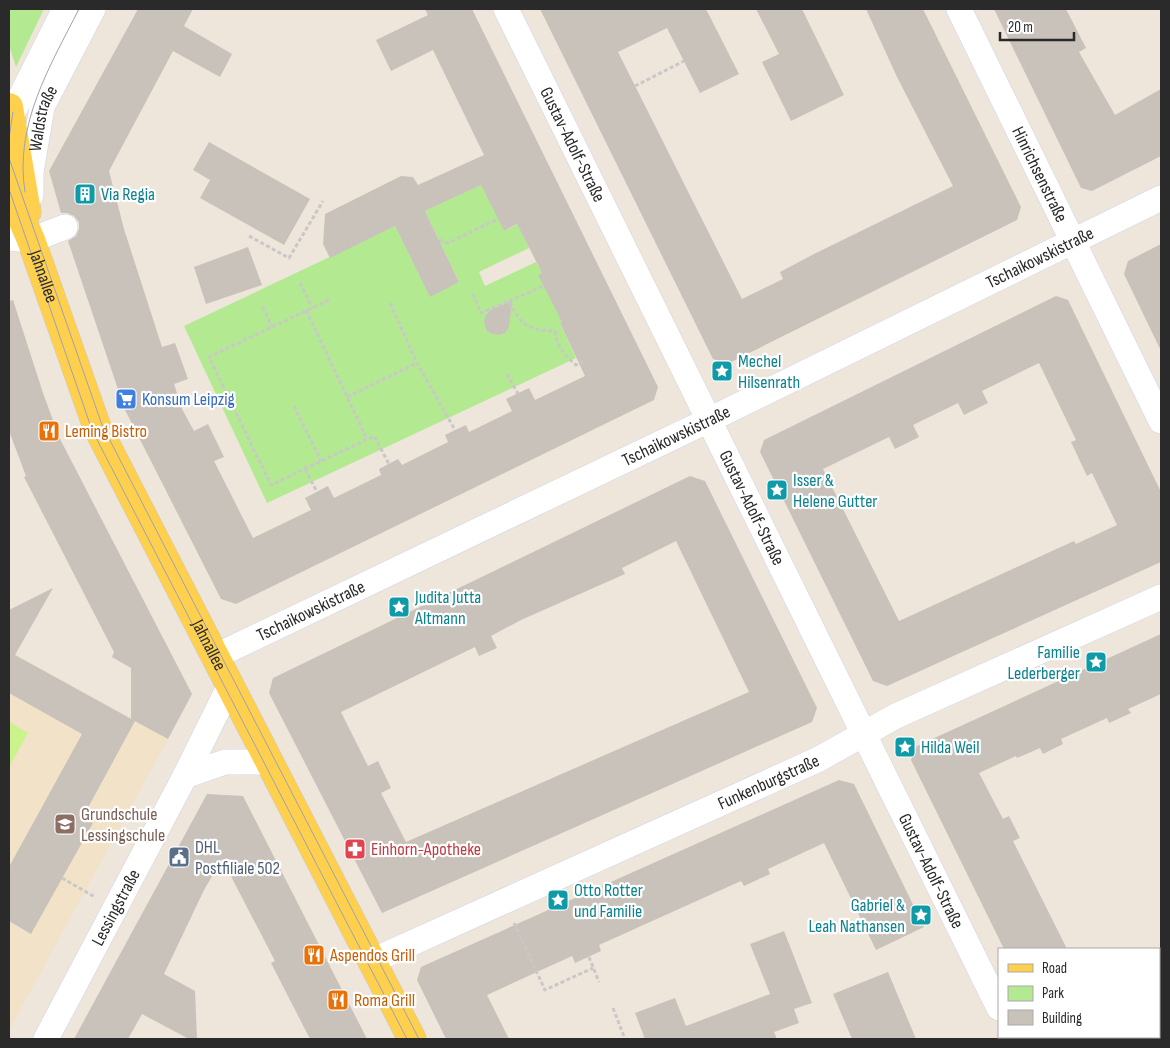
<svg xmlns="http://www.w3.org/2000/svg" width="1170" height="1048" viewBox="0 0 1170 1048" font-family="'Sofia Sans Condensed',sans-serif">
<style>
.education{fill:#f1e2c8}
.green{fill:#b3ea91}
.pitch{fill:#cbf38c}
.building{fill:#c9c2ba;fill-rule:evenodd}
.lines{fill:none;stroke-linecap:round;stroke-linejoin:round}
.minor-casing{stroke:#d0d4e5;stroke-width:26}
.major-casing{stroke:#c8c8c8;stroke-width:29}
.path{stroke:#c8c8c8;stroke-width:3;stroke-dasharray:4 2.5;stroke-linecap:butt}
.minor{stroke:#fff;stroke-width:25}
.major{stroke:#ffd04e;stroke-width:28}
.tram{stroke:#9da1b7;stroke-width:1}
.labels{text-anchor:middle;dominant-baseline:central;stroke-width:4.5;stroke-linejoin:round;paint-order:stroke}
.street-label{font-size:18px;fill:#2a2a2a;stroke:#fff}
.culture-label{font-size:18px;fill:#0d838f;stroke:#fff;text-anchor:start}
.shop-label{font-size:18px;fill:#366cbe;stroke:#fff;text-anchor:start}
.food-label{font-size:18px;fill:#c56008;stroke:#fff;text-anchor:start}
.education-label{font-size:18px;fill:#785e54;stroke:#fff;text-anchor:start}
.service-label{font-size:18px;fill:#4e5e75;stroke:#fff;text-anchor:start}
.health-label{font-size:18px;fill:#be3a42;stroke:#fff;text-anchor:start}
</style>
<rect width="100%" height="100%" fill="#eee5db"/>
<path class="education" d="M9,651L168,739L9,1030Z"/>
<path class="green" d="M9,9H44L16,67L9,45Z
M495,178L504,231L518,224L529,248L479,272L485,286L536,262L570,318L560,323L576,358L267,503L184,326L395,226L430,296L459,282L425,211Z"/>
<path class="pitch" d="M9,722L28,733L9,767Z"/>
<path class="building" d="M138,9H193L184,26L232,54L220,77L173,51L109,171L124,229L162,347L175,343L188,379L174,384L182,409L194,431L208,424L224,457L214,461L253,538L311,510L305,498L328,486L334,498L381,475L379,469L398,459L402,465L448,442L445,435L455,430L466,425L469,432L512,411L506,399L529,388L535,400L585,376L560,323L562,322L538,275L542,273L517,224L504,231L481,185L425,211L459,282L430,297L395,226L330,258L323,244L325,214L401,176L413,177L418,185L484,155L433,50L391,71L376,40L428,15L425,9H472L658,387L654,400L236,604L221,599L125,410L68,241L76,236L79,229V222L74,216L67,213H61L49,171Z
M540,9H706L739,74L700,93L667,28L618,52L742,299L783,279L780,272L814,254L953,186L897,77L866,9H923L1021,207L1017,220L727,364L713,359Z
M756,9H802L844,95L791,121L762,62L779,54Z
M994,9H1066L1086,48L1079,52L1115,115L1161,89V156L1092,191L1081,188Z
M209,142L310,199L284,245L200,198L210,180L193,170Z
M1161,244V351L1124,274L1128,261Z
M248,247L262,285L206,304L194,267Z
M1056,296L1068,300L1161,492V562L887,686L873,681L760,452L764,440ZM1039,363L1076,440L1071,442L1087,476L1092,473L1117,525L1076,544L1074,541L899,621L823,469L889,437L895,449L919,437L913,425L958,403L964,415L988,403L982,391Z
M13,300L43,393L60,439L192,694L168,739L131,719V668L112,657L114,652L24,477L26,476L9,431V301Z
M512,301L509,327L505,333L499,335L492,334L487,331L485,326L484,321L486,315L491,310Z
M690,476L705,481L817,708L812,722L382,913L269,693L273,678ZM676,541L749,692L406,842L381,793L391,788L378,761L368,766L341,712L475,647L479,656L497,648L491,636L521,620L625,574L622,568Z
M53,588L15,655L135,721L83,817L93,823L31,934L9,921V867L82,734L9,693V610Z
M1161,634V694L1128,709L1131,713L1109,723L1107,718L1061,739L1063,744L1043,754L1040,748L1017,758L1016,756L979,773L1003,819L1009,816L1020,838L1013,841L1067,949H1004L911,760L917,746Z
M839,780L854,784L924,927L876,950L824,843L768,869L770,874L744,886L741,881L599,945L601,951L575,963L572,956L487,995L509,1039H446L417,980L421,967Z
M207,794L243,796L367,1039H310L271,963L275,961L222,859L204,890L164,974L195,991L197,1039H189L142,1014L128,1039H74Z
M784,931L812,1003L794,1009L799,1023L774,1032L777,1039H645L635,1013L675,998L686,1026L770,994L750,944Z
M888,972L916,1039H852L833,994Z"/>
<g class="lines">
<g class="minor-casing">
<g id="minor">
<path id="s1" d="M506,9L999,1008"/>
<path id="s2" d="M959,9L1161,421"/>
<path d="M9,127L13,112L65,9"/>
<path id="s3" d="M31,195V172L42,107L93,9"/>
<path d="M9,238L31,240L65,227"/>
<path id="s4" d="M216,656L709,420L1161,198"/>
<path d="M185,776L225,762H270"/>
<path id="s5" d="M372,961L819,759L896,716L1161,597"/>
<path d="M1013,1037L1014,1039"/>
<path id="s6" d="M46,1039L185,776L230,685"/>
</g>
</g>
<g class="major-casing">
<g id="major">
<path d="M9,107L27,212"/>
<path id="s7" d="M9,189L31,240L97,427L412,1039"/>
</g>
</g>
<path class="path" d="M635,86L684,61
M249,236L289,258L323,201
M439,240L448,243L498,219
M300,283L312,307
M473,294L481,313L509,301C522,326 527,330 555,331C557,346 564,355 576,365L587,360
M329,300L209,357L271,485L374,436L389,464
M509,301L544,286
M390,303L417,363L455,430
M263,307L272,327
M306,310L367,439
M507,374L518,394
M347,397L417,363
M294,406L321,461
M305,469L317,492
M62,878L95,897
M514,923L545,990L593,968
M589,957L599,982
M613,1008L625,1039"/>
<use href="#minor" class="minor"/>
<use href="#major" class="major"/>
<path class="tram" d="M9,138L13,112
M9,158L102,425L419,1039
M9,189L92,430L407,1039
M25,192C14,125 50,66 79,9"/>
</g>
<defs>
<g id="building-square" transform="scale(1.125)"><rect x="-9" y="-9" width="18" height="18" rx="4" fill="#0f9aa8" stroke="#fff"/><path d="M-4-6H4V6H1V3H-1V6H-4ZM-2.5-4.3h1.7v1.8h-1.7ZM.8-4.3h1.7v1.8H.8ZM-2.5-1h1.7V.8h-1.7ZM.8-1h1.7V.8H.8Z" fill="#fff"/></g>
<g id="sight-square" transform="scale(1.125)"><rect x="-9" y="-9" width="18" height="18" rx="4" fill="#0f9aa8" stroke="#fff"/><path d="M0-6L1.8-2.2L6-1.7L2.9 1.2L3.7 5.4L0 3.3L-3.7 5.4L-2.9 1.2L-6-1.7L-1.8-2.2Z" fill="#fff"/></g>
<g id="supermarket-square" transform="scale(1.125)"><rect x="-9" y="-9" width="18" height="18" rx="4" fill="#3f7fe0" stroke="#fff"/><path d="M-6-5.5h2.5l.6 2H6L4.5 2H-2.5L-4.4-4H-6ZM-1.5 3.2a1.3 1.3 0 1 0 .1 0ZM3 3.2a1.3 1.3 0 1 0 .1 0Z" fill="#fff"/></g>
<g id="restaurant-square" transform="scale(1.125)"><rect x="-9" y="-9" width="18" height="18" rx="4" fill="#e8710a" stroke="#fff"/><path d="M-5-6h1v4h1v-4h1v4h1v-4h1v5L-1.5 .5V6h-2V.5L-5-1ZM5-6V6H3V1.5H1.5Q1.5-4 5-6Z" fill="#fff"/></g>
<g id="school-square" transform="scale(1.125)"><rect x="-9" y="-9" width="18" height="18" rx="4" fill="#8d6e63" stroke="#fff"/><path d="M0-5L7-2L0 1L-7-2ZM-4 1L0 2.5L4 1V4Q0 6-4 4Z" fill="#fff"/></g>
<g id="pharmacy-square" transform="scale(1.125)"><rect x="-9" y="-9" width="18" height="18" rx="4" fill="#e0444e" stroke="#fff"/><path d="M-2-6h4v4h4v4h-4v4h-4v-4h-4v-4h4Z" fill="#fff"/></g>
<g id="civic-square" transform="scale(1.125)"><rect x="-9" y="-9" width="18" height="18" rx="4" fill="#5c6f8a" stroke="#fff"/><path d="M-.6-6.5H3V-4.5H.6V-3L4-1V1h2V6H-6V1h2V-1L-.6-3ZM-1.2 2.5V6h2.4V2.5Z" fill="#fff"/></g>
</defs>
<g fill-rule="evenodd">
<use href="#building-square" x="85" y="194"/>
<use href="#sight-square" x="722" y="371"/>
<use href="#supermarket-square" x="126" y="399"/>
<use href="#restaurant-square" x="49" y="431"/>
<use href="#sight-square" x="777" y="490"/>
<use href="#sight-square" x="399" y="607"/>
<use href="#sight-square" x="1096" y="662"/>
<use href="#sight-square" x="905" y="747"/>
<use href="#school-square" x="65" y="824"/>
<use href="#pharmacy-square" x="355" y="849"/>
<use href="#civic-square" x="179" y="857"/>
<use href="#sight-square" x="558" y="900"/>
<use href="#sight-square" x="921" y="915"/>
<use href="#restaurant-square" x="314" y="955"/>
<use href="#restaurant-square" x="338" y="1000"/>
</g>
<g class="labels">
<g class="street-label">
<text stroke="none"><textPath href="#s3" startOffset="78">Waldstraße</textPath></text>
<text stroke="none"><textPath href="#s1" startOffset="151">Gustav-Adolf-Straße</textPath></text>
<text stroke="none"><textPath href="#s2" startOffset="184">Hinrichsenstraße</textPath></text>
<text stroke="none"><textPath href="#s4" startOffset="915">Tschaikowskistraße</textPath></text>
<text stroke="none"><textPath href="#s7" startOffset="94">Jahnallee</textPath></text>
<text stroke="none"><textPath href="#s4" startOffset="510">Tschaikowskistraße</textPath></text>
<text stroke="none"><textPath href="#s1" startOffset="556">Gustav-Adolf-Straße</textPath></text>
<text stroke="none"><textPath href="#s4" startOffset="105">Tschaikowskistraße</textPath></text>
<text stroke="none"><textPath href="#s7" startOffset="499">Jahnallee</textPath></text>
<text stroke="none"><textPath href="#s5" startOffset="435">Funkenburgstraße</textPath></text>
<text stroke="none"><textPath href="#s1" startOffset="961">Gustav-Adolf-Straße</textPath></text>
<text stroke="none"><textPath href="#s6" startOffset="149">Lessingstraße</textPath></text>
</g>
<g class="culture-label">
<text x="101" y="194">Via Regia</text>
<text x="738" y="361">Mechel<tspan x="738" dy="21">Hilsenrath</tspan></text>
<text x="793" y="480">Isser &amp;<tspan x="793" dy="21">Helene Gutter</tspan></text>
<text x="415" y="597">Judita Jutta<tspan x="415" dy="21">Altmann</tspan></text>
<text x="1080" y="652" text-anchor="end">Familie<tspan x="1080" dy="21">Lederberger</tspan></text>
<text x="921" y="747">Hilda Weil</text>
<text x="574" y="890">Otto Rotter<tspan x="574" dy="21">und Familie</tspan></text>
<text x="905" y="905" text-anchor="end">Gabriel &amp;<tspan x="905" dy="21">Leah Nathansen</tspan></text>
</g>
<g class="shop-label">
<text x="142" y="399">Konsum Leipzig</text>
</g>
<g class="food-label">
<text x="65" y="431">Leming Bistro</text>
<text x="330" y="955">Aspendos Grill</text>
<text x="354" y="1000">Roma Grill</text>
</g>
<g class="education-label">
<text x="81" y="814">Grundschule<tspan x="81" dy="21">Lessingschule</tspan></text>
</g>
<g class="service-label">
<text x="195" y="847">DHL<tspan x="195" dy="21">Postfiliale 502</tspan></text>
</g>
<g class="health-label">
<text x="371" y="849">Einhorn-Apotheke</text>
</g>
</g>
<rect width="1170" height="1048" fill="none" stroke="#2a2a2a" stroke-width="20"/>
<rect x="998" y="948" width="162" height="90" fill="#ffffff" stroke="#aaaaaa"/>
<rect x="1008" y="964" width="25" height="8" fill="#ffd04e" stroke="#aaaaaa"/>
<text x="1042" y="973" font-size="15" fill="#2a2a2a">Road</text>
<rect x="1008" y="986" width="25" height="15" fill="#b3ea91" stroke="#aaaaaa"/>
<text x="1042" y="998" font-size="15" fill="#2a2a2a">Park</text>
<rect x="1008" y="1010" width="25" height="15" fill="#c9c2ba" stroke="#aaaaaa"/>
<text x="1042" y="1023" font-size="15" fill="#2a2a2a">Building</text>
<path d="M1000 32v8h74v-8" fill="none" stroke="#2a2a2a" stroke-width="2.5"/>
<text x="1008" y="32" font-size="15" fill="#2a2a2a" stroke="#ffffff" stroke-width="4" paint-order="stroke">20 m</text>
</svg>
